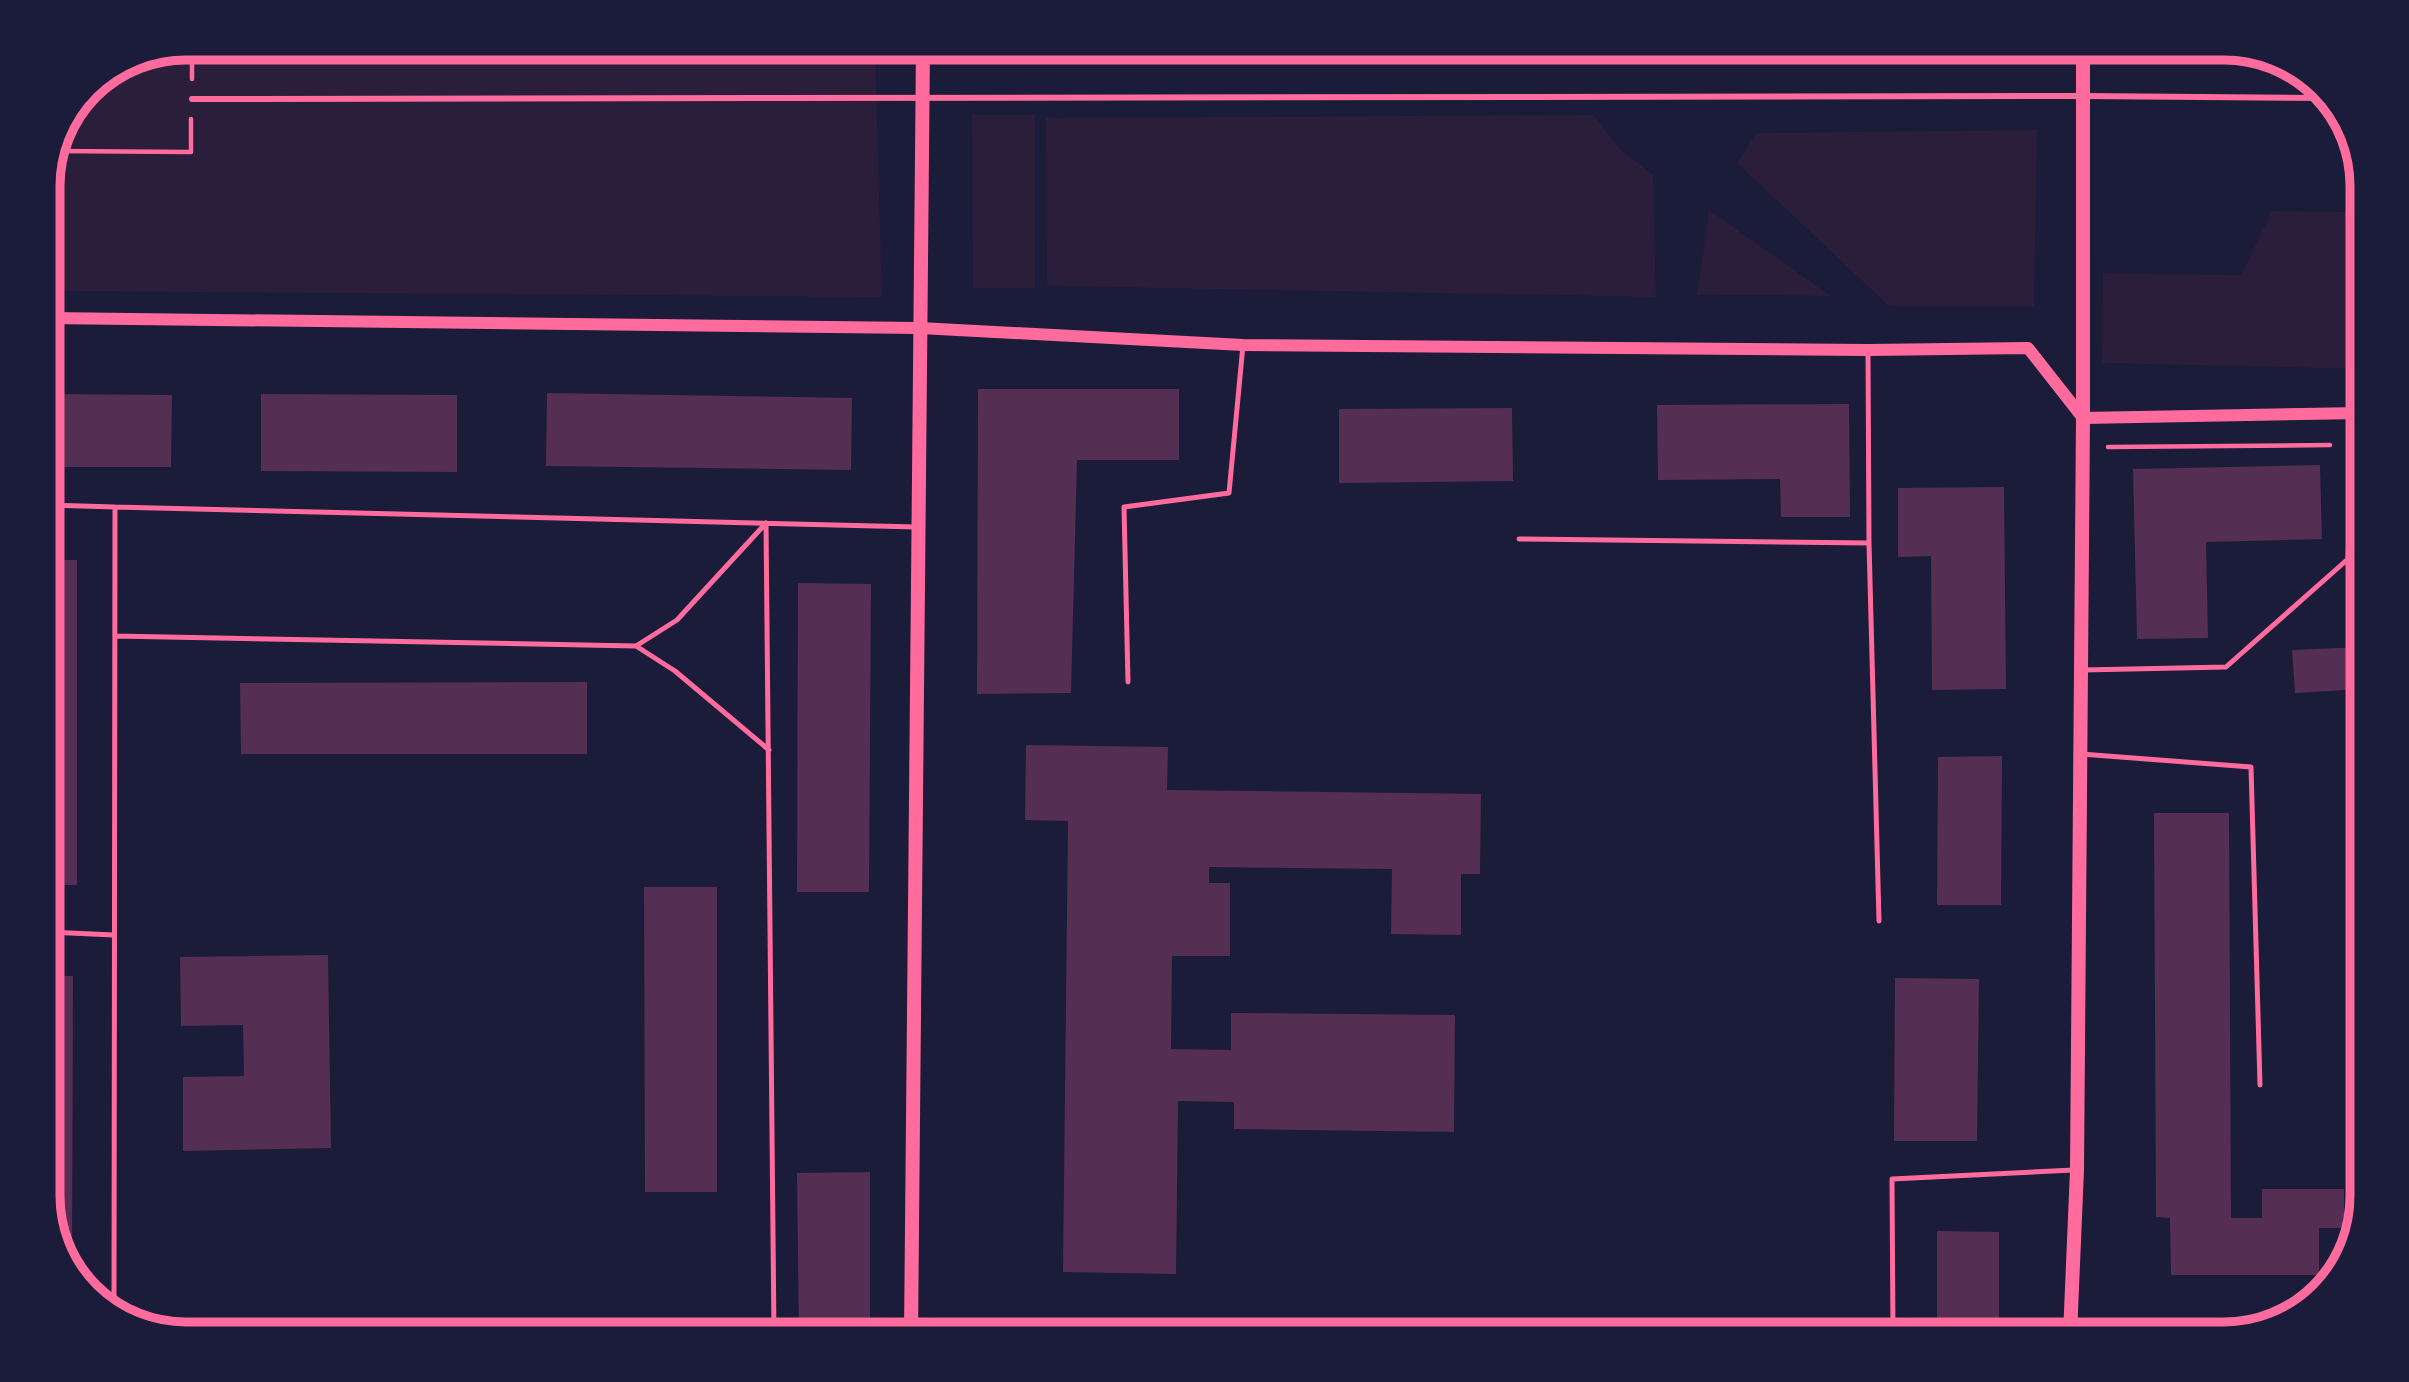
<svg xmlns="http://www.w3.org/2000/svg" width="2409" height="1382" viewBox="0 0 2409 1382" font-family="'Golos Text',sans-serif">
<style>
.green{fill:#2a1e3b}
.building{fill:#542f53}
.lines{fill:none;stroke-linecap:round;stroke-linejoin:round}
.path{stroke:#ff6b9d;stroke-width:4.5}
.service{stroke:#ff6b9d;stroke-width:5}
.pedestrian{stroke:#ff6b9d;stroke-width:6}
.tertiary{stroke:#ff6b9d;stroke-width:12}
.secondary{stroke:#ff6b9d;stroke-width:14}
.rim{fill:none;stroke:#ff6b9d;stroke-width:9}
</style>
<rect width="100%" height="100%" fill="#1b1b3a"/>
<path class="green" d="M186,47H875L882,297L48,291V177L58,132L88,88L133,58Z
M972,47H1032V56H972Z
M1046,47H1591L1585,54L1046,56Z
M972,115H1035V288H973Z
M1594,115L1619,148L1653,175L1656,297L1047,286L1046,118Z
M2037,130L2034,306H1889L1737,163L1757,133Z
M2361,201L2362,369L2102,363L2103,273L2241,275L2272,211L2349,212Z
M1709,210L1831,296L1697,295Z"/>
<path class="building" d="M978,389H1179V460H1077L1071,693L977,694Z
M547,393L852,398L851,470L546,466Z
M48,394L172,395L171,467H48Z
M261,394L457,395V472L261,471Z
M1849,404L1850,517H1781L1780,479L1658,480L1657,405Z
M1512,408L1513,481L1339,483V409Z
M2320,465L2322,539L2206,542L2208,638L2137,639L2133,469Z
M2004,487L2006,689L1932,690L1931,556L1898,557V488Z
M48,560H77V885H48Z
M798,583L871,584L869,892H797Z
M2362,647V689L2295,693L2292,650Z
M587,682V754H241L240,683Z
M1026,745L1168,747L1167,790L1481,794L1480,874H1461V935L1391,934L1392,869L1209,867V883H1230V956H1172L1171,1049L1231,1050V1013L1455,1015L1454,1132L1234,1129V1102L1178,1101L1176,1274L1063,1272L1068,821L1025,820Z
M2002,756L2001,905H1937L1938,757Z
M2154,813H2229L2231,1218H2262V1189H2344V1228H2319V1275H2171L2170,1218L2156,1217Z
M644,887H717V1192H645Z
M328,955L331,1148L183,1151V1077L244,1076L243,1025L181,1026L180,957Z
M48,976H73L72,1274L48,1205Z
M1895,978L1979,979L1977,1141H1894Z
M870,1172V1335H799L797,1173Z
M1937,1231L1999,1232V1335H1937Z"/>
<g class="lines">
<path class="path" d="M192,79V47
M54,151L191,152V119
M2108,447L2330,445"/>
<path class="service" d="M1868,350L1869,543L1879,921
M48,505L115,507L114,1314
M115,507L917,527
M766,523L774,1335
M1519,539L1869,543
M115,636L636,646L677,620L766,523
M636,646L675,671L769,750
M2083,670L2226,667L2348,559L2354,413
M1128,682L1124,507L1229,493L1243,345
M2081,754L2251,767L2260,1085
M48,932L114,935
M1893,1335L1892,1179L2074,1170"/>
<path class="pedestrian" d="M192,99L2084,96L2325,98"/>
<path class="tertiary" d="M48,318L920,328L1243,345L1868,350L2028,348L2083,418L2362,413"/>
<path class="secondary" d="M911,1335L923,47
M2070,1335L2077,1170L2083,418V47"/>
</g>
<path d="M0 0H2409V1382H0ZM186 60H2224A126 126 0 0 1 2350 186V1196A126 126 0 0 1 2224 1322H186A126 126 0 0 1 60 1196V186A126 126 0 0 1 186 60Z" fill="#1b1b3a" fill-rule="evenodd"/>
<path class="rim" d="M186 60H2224A126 126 0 0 1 2350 186V1196A126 126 0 0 1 2224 1322H186A126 126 0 0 1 60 1196V186A126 126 0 0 1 186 60Z"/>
</svg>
